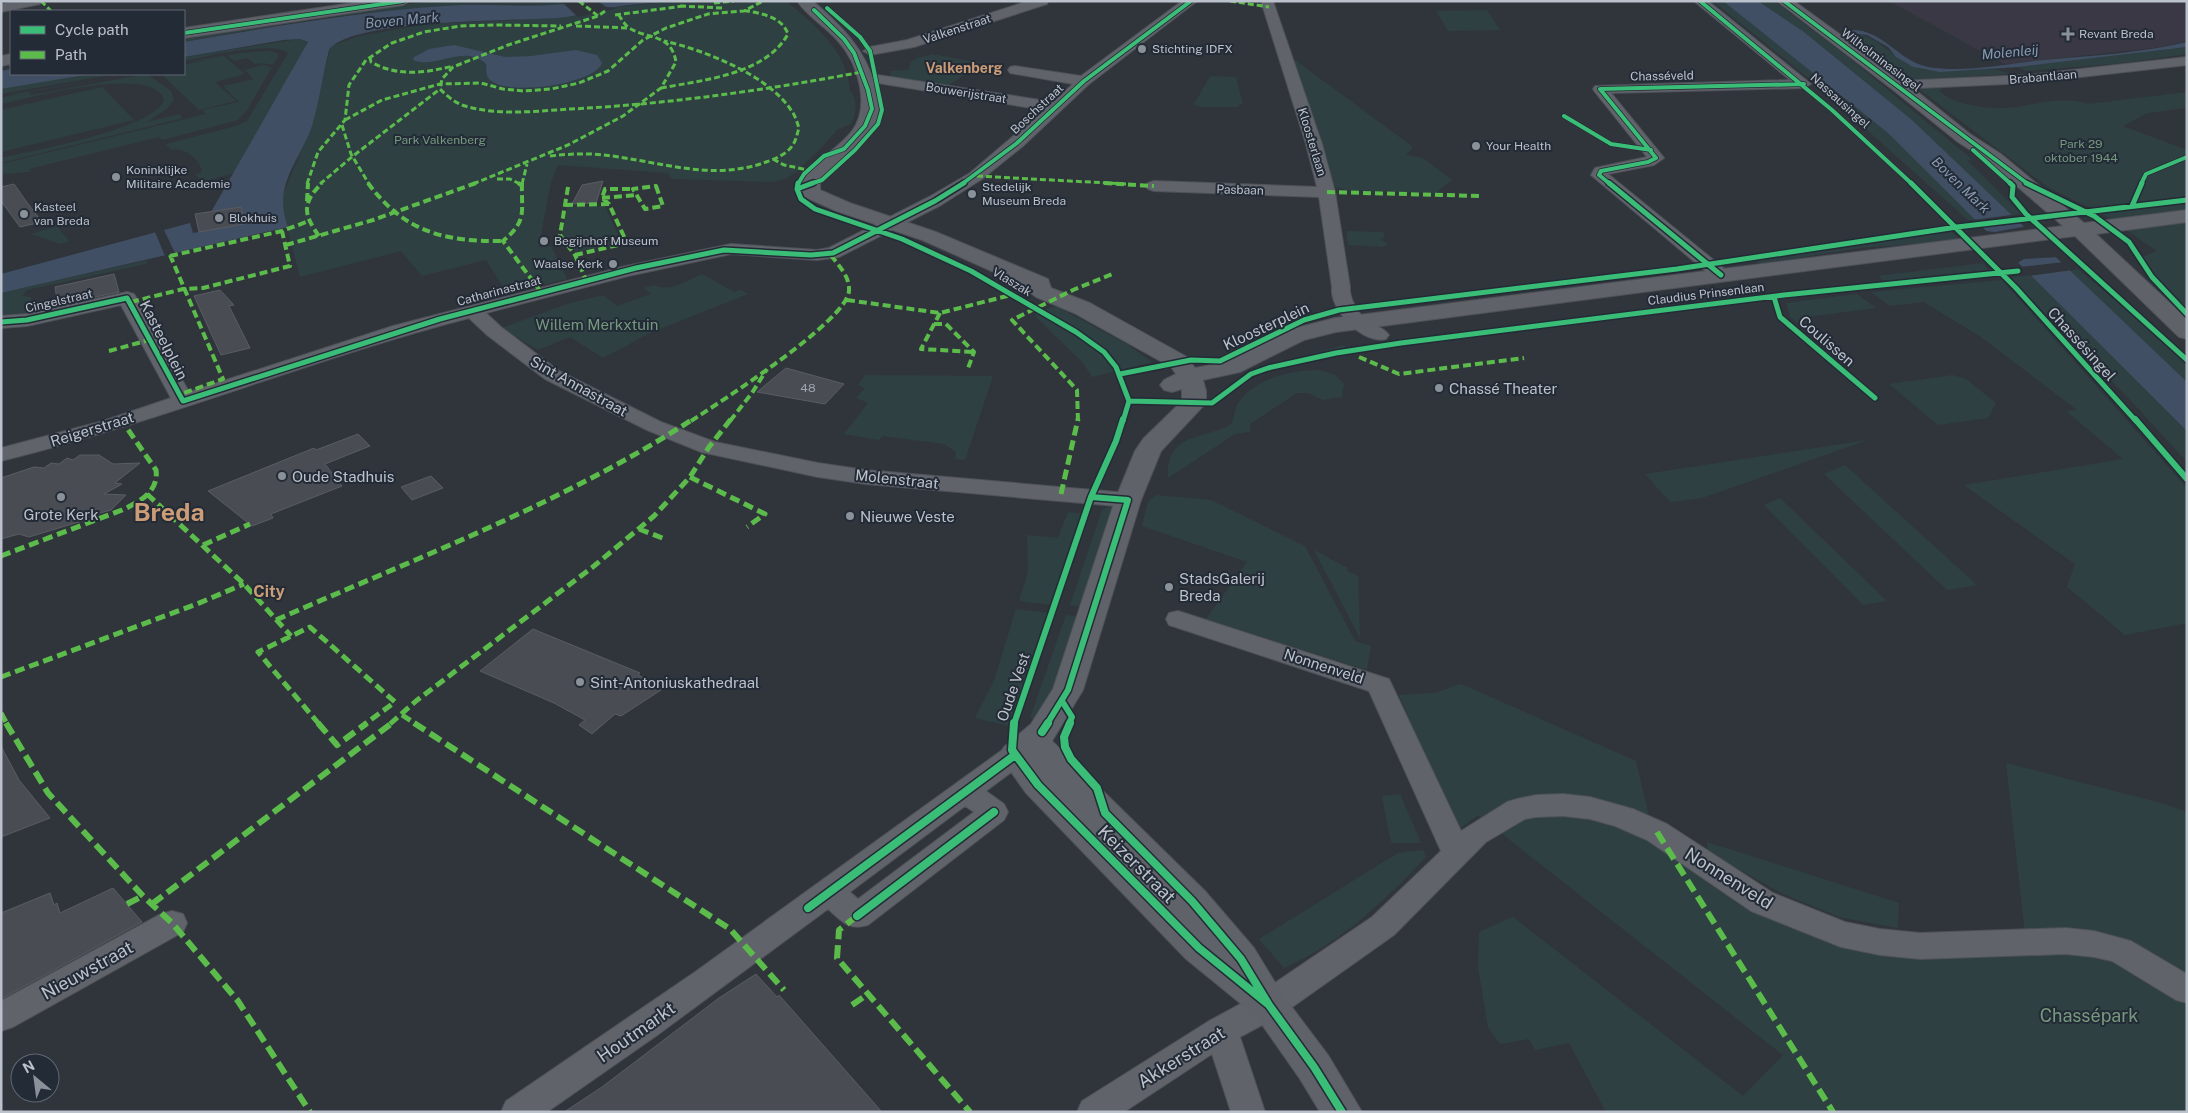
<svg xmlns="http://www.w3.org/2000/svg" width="2188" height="1113" viewBox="0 0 2188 1113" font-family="'Public Sans',sans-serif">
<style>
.medical{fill:#3a3845}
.green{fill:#2e4042}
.water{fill:#404f64}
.pier{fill:#30353c}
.building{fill:#494d53;stroke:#595c63}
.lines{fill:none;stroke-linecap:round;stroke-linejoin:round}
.street-casing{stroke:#4e5157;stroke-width:2}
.secondary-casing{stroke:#4e5157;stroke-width:2}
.street{fill:#60646a;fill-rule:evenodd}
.secondary{fill:#5f6268;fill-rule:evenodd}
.quiet-far3{stroke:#5cbc4b;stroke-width:3;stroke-dasharray:6 3;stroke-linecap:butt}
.quiet-far2{stroke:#5cbc4b;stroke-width:4;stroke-dasharray:8 4;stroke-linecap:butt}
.quiet-far1{stroke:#5cbc4b;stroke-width:5;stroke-dasharray:10 5;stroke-linecap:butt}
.quiet{stroke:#5cbc4b;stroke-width:6;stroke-dasharray:13 6;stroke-linecap:butt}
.cycleway-far3-casing{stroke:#232b37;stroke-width:5.5}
.cycleway-far2-casing{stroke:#232b37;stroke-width:8}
.cycleway-far1-casing{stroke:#232b37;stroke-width:9}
.cycleway-casing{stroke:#232b37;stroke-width:11}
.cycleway-far3{stroke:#3abd76;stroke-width:4}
.cycleway-far2{stroke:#3abd76;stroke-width:5}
.cycleway-far1{stroke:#3abd76;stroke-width:6}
.cycleway{stroke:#3abd76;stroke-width:8}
.poi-dot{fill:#8b9199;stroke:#232b37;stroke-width:2}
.labels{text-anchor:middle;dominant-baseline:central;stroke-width:4;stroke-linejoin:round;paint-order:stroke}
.far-street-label{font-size:12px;fill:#bcc2cb;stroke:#232b37}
.far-poi-label{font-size:12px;fill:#bcc2cb;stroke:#232b37;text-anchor:start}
.far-park-label{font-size:12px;fill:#76997e;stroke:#232b37}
.number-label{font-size:12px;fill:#9fa5ad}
.far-water-label{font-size:14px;font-style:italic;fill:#8698af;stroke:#232b37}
.far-neighbourhood-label{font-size:14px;font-weight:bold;fill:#cc9c76;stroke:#232b37}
.park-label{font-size:15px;fill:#76997e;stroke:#232b37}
.street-label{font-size:15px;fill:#bcc2cb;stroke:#232b37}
.poi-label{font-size:15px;fill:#bcc2cb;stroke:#232b37;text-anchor:start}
.neighbourhood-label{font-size:16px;font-weight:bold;fill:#cc9c76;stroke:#232b37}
.near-street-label{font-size:18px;fill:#bcc2cb;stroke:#232b37}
.near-park-label{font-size:18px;fill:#76997e;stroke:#232b37}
.town-label{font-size:25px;font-weight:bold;fill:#cc9c76;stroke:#232b37}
</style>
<rect width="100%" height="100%" fill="#30353c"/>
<path class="medical" d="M1902,1H2187V41L2154,48L2004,64L1893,3Z"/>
<path class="green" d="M436,1H560L566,5L474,4L396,10L312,19L184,42V36L330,13Z
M676,1H786C815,25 848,51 850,92H852C857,104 857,112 851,124L837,130L818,151L796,172L785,179L772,182L671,179L668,173L558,165L551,182L539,244V247L551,246L567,279L507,293L486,260L422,276L401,251L300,277L284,215L282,197L311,128L331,46L359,36L428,24L557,18L609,8Z
M1713,1H1723L1888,133L1976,220H1968L1812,81Z
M1758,1H1774L1849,58L1973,160L1968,161L2021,214L2011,215L1912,120L1804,32Z
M1487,10L1500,30L1448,31L1436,11Z
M1846,33C1884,34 1889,61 1921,69C1948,76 1987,62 2009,74L1913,80L1899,76Z
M299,39L308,43L234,173L202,182L195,174L202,172C200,159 185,147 171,150L166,144L236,126L247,121L288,53C271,40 206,57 184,61V57Z
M2187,47V54L2123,63L2025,71L2018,67Z
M270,51L279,54L273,65L263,63L255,64L247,58L234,61L227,55L224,56L245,74L215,82L236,101L199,110L161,74H184V65L210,59L184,63C213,57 241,52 270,51Z
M932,54L981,63L945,88L892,80L890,71L909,70C910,55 922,59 932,54Z
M1291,57L1413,147L1406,155L1423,158L1452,180L1435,193L1346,190L1331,185Z
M262,65L272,67L247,110L238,120L162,140L159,137L29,169L31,172L3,174L1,164L206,114L202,110L239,102L223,86L254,79L245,70Z
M91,74H115L1,94V89Z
M130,74L29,92L31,95L147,74L171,91L174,99L168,108L147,122L179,114L183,118L1,163V158C31,151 159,128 164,99C152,64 28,98 1,104V98L21,93L1,96Z
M1210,76L1236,77L1243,104L1239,105V107H1201L1194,104Z
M102,87L134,120L1,152V110Z
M1925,88H1942L1939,91C1943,93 1946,97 1951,99C1970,107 1995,110 2016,107C2041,103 2063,96 2088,104L2187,92V108L2147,113L2123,126L2187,150V310L2155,277L2142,257L2157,251L2094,208L2084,205L2048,187L1920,90Z
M605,206L621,242L576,252L562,234L567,207Z
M57,226L69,241L60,244L31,234Z
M1950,230L1960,240L1860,248L1761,264L1756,260Z
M1346,231L1383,232L1385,236L1380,239L1388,244L1383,247L1348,245Z
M148,260L146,264L27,290L22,296L31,297V303L46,299L47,312L1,318V293Z
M1983,263L1990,272L1885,282L1878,276Z
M2078,269L2145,326L2187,365V382L2069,271Z
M702,274L734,292L740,290L748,294L650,333L603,358L570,337L538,350L502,328L567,304L603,295L617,306L651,294L644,288L654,285C669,293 688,280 702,274Z
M2031,275L2187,431V462L2134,404L2010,278Z
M2002,280L2187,488V623L2125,635L2067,587L2075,564L1964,485L2123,459L2066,411L2077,410L1981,337L1924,302L1890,306L1871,292Z
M1857,294L1876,308L1806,317L1821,330L1809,332L1790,317L1786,303Z
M1051,307H1057L1125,343L1152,362L1092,377L1083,363L1034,315Z
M1344,345L1348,350L1271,365Z
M1320,370L1335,375L1344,384L1342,397L1323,400L1308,393H1297L1250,424V432L1235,434L1168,478C1166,433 1201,440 1230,425C1235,419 1234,410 1238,403C1255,378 1292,370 1320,370Z
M865,375L993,376L965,460L955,459L956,452L944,444L883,436L879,440L844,434L868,403L856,398L865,388L858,385Z
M1953,375L1966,379L1996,403L1988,418L1938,425L1889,384Z
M1868,440L1702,498L1670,502L1645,474Z
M1845,465L1977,585L1947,590L1824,474Z
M1156,495L1211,500L1305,546L1355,641L1371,646L1367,670L1206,619L1247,562L1142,526L1148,502Z
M1780,498L1887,601L1863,605L1764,505Z
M1110,506L1112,517L1083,607L1070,605L1102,510Z
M1068,512L1083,514L1052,605L1019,601L1028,572L1027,535L1058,538Z
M1314,550L1348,568L1347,571L1358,576L1360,638Z
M1016,609L1049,613L1009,726L975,718L994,681Z
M1066,615L1080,617L1059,684L1036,719L1030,718Z
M1461,684L1636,761L1650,821L1731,876L1845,929L2026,942L2006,763L2165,804L2187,812V1112H1606L1569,1043L1535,1050L1529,1039L1500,1044L1488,1027L1478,967L1479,932L1513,917L1743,1096L1783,1055L1478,815L1457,831L1399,695L1435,693Z
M1399,794H1400L1421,843H1391L1382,796Z
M1707,842L1899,903L1898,928L1839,917L1783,894L1708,852Z
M1423,850L1426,857C1384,901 1341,943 1284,968L1259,939L1398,853Z"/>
<path class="water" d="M588,1H676C654,3 631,4 608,8C591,11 573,17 556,18C516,21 350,19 329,50C323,75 319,102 312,126C299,163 272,185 288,227L1,293V274L190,223L193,233L243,224L241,207L211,212L308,42L300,39L283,40L184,57V42C270,27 356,12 444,6C492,2 541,10 588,1Z
M1723,1H1758L1804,32L1912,120L2187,382V431L1888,133Z
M1843,31C1881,24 1896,61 1928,67C1965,73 2006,64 2043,60C2090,56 2140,53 2187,42V47L2018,67L1940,72L1913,67L1896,57L1888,47L1867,35L1846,33Z
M454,45L505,57L531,56L576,50L597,55L602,63C594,85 504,97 489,79C485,74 487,69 486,64C465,43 435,70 413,60L414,57L429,49Z
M11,69V74H91L1,89V71Z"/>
<path class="pier" d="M576,1H598L606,7L618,8L578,17L564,4H559Z
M2011,215H2015L2022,222L1980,227L1973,220Z
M2027,226L2059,257L2024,259L2016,264L1984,231L1995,232Z
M164,230L175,253L165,256L155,232Z
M2064,262L2073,270L2028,276L2020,267Z"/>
<path class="building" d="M603,181L596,203L572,204L582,185Z
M14,184L26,201L42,222L20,227L1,201V187Z
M241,207L244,224L199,232L195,214Z
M114,274L119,292L58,305L55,287Z
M220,290L234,305L229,306L250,348L221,355L194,296Z
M786,368L844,384L825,404L757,392Z
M358,434L370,446L325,464L342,486L271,514L273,518L252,526L208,491L314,448L316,450Z
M80,455H99L113,464L140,463L115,483L122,484L104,494L126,495L111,510L93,515L82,521L29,537L19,534L1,539V478L34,467L44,468L51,463L59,464L67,458L73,460Z
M431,476L443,488L412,500L401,487Z
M533,629L640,673L638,675L664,688L621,716L615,714L592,734L579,725L585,720L554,703L480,671Z
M1,746L19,780L50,818L1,837Z
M113,888L142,922L1,999V913L50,893L54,905L57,903L60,913Z
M756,974L777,997L779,995L882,1112H564L602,1087L719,998Z"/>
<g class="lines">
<g class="street-casing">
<path id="street" d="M15,1H41L40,4L1,12V4Z
M1028,1H1048L1047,4L914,47L870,55L863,51L870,47L907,40Z
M1182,1H1197L1089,84L1023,146L982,179L941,205L839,257L817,260L731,254L628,276L486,313L501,327L559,371L661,422L715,442L818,463L866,470L1128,493L1136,495L1139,500L1136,505L1128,507L866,484L818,477L701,452L647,430L545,379L487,335L469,318C311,359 160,422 1,461V448L103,421L171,398L121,305L27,326L1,328V316L27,314L127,292L134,294L189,392L393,326L626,266L731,244L817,250L829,248L929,197L970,173L1044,110L878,83L873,82L871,79L873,76L878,75L1053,102L1073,84L1010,73L1008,70L1010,67L1015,66L1081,76Z
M1261,1H1273L1322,144L1335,192L1350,287C1349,297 1357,312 1365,319C1373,325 1383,327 1389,335L1386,339C1363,345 1329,309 1332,287L1319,197L1154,191L1148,189L1146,186L1148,183L1154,181L1317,187L1306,144Z
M1694,1H1708L1811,84L1804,88L1611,93L1664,158L1654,165L1608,174L1727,271L1730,275L1727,279H1715L1591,175L1595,168L1647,157L1595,92L1593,89L1595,86L1790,80Z
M2187,57V65L2028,83L1898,89L1891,85L1898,81L2028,75Z
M1178,611L1389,679L1461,831L1507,802L1517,799L1536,795L1563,794L1590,797L1633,809L1667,824L1773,893L1845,922L1880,929L1920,933L2066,928L2094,931L2131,941L2187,974V1003L2176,1000L2112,961L2094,957L2066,954L1920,959L1880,955L1841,947L1751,911L1647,840L1615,826L1590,819L1563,816L1536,817L1525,819L1486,842L1394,935L1281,1015L1240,1037L1265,1112H1231L1212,1054L1124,1112H1077L1082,1101L1209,1021L1257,995L1372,917L1441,851L1369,691L1169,625L1166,619L1169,613Z
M1015,745L1025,748L1029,755L1025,762L986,791L1004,804L1008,812L1004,820L868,925C848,931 842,921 828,909L656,1036L547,1112H501L506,1101L695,972L1005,748ZM965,806L974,812L858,899L850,892Z
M172,911L183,914L187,923L183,932L13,1027L1,1031V1001L161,914Z"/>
</g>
<g class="secondary-casing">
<path id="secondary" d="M365,1H410L403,5L184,38V28Z
M797,1H813C841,26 865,48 875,86C878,97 881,109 877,120C866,145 840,164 820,182V190L850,203L936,232L1048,279L1051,288L1090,303L1187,357L1195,368L1225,362L1288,330L1335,318L2063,226L1989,162L1958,142L1892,89L1777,1H1794L1904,81L1970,134L2001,154L2084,223L2187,210V222L2096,234L2187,319V339L2179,337L2075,236L1336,332L1304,340L1240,372L1203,380L1206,391V403L1161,451L1141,500L1083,690L1052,741L1205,891L1254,948L1282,994L1328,1055L1362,1112H1320L1300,1079L1256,1016L1186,959L1026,793L999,755L1004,747L1031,724L1053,689L1115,500L1135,451L1143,439L1182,401V389L1172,392L1164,390L1160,385L1164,380L1176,374L1171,367L1074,313L1036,297L1014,281L922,240L836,211L805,197L799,185L803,179C815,160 838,149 852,131C871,106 858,63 838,41C826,27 808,17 797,1Z
M11,54V64L1,66V56Z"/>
</g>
<use href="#street" class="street"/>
<use href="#secondary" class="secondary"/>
<path class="quiet-far3" d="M41,1L51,11
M579,1L598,16
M1230,1L1269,7
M714,3L734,1
M680,6L724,8
M605,11L598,16L508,45L453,67L442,79L440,89C447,96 455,103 465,106C499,116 537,111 571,109C669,104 766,90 862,72
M615,15L684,6
M576,26L629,28
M370,57L371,62C397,77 425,73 453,66
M661,88C703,80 765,75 788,34C781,15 758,13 741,10
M345,120L382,100L440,84L481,83L503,89L524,91L551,89L579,83L608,71L643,40L666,28L708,14L744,11L763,1
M342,125L351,154L369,184
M550,156C568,154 586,153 604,155C658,161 712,182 766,162C775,159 787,154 792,146C796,141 797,134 799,128C797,122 795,115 791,110C768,75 704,50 664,41
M773,159L784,165L808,170
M977,176L1126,184
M497,179H510L520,184
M307,184L318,152L345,120L349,85L366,60L392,43L424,32L460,26L497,25L561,26
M320,184L353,156L440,89
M473,184L568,145L623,116L661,88L676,62C671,32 646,40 628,27C624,24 621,18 618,14
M522,184L527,164"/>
<path class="quiet-far2" d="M368,183C404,232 445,242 503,241
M518,183L521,185
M522,183C521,212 528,220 503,241L541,292
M1104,183L1154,186
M656,186L663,206L645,209L633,189Z
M568,187L560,235L575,255L586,280
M1327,192L1481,196
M602,198L636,195
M307,201L308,183
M565,205L609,204
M319,236C303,214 302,203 322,183
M286,245L373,220L476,183
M170,255L223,379L178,395
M575,255L627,243L609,204L602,198L605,189H633
M170,256L282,231L309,221
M847,300L940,313L1011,295
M131,302L183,289L203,288L290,266L282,231
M940,313L921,349L974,352
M934,324H946L974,352L967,371
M109,351L149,340
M1359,357L1399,374L1524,358
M691,421C720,402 847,321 849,291C850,276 838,265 830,254
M730,421L752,393L767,369
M1078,421L1077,390L1012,320L1073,290L1115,273"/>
<path class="quiet-far1" d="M690,477L765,514L747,527
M147,494L244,584L291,636
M1061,494L1078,419
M639,529L665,539
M203,545L250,524
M1,556L122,510C139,502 159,492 156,470L122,421
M276,620C414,559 566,502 693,419
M1,677L197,604L244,584
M1,713L7,724
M402,715L416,724
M319,724L258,652L310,627L395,702L365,724
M390,724L416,701L594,566L654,516L690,477L709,447L731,419"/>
<path class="quiet" d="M6,723L48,793L143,896L172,923L238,1001L310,1112
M318,723L337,745L367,723
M414,723L730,929L784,990
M1657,832L1833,1112
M127,904L143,896
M152,904L392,723
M857,916L839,930L837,958L970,1112
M852,1005L868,994"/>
<g class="cycleway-far3-casing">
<path id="cycleway-far3" d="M1700,1L1832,110L1912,184
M1784,1L2028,184
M184,33L403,1
M1564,116L1611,144L1651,150
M1973,150L2011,184
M798,184L804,174L824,156L844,149L865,126L872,109L868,90L854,53L844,39L814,10
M810,184L822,180L855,150L878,124L882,110L870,51L860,37L827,8
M962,184L1017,143L1084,81L1191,1
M1610,184L1599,175L1601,171L1648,162L1656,158L1600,89L1804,84
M2141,184L2146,174L2187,157"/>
</g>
<g class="cycleway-far2-casing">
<path id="cycleway-far2" d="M798,183L797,189L801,199L815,209L902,239L971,271L1076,332L1104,352L1116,367L1129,401L1123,421
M1609,183L1721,275
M1911,183L2016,288L2136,421
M2010,183L2013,186L2012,197L2026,214L2187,360
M2026,183L2094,216L2129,242L2152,277L2187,314
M797,189L813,183
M2132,206L2142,183
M1774,297L1780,317L1875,398
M1,322L27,320L127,298L183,401L440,319L636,268L724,250L811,255L833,253L935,201L964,183
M1120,374L1191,360L1220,361L1304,320L1339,310L1677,269L1957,227L2187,200
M1129,401L1212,403L1251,374L1268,368L1336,353L1401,343L1784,295L2018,271"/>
</g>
<g class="cycleway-far1-casing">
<path id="cycleway-far1" d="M2135,419L2187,479
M1062,701L1072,717L1069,724
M1014,724L1091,497L1116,441L1123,419
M1047,724L1068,690L1128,500L1091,497"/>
</g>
<g class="cycleway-casing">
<path id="cycleway" d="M1014,723L1012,750L1038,785L1199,948L1269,1005
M1070,723L1064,737L1065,747L1071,759L1097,788L1105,813L1192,901L1241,959L1269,1005L1314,1067L1342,1112
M1042,732L1048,723
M808,908L1015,755
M857,916L994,812"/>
</g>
<use href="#cycleway-far3" class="cycleway-far3"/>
<use href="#cycleway-far2" class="cycleway-far2"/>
<use href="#cycleway-far1" class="cycleway-far1"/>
<use href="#cycleway" class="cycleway"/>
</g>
<g class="poi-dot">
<path d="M2065.5 26.5h5v5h5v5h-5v5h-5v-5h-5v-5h5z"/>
<circle cx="1142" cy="49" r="5"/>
<circle cx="1476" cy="146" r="5"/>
<circle cx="116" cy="177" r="5"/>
<circle cx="972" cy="194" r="5"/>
<circle cx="24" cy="214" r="5"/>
<circle cx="219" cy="218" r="5"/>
<circle cx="544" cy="241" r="5"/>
<circle cx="613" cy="264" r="5"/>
<circle cx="1439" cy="388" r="5"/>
<circle cx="282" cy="476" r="5"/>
<circle cx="61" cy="497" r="5"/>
<circle cx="850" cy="516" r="5"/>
<circle cx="1169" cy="587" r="5"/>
<circle cx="580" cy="682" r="5"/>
</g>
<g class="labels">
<g class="far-street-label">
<text transform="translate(957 29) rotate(-18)">Valkenstraat</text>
<text transform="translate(1881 60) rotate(37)">Wilhelminasingel</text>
<text transform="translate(1662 76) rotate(-1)">Chasséveld</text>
<text transform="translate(2043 77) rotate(-5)">Brabantlaan</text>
<text transform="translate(966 93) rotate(9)">Bouwerijstraat</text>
<text transform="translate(1840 101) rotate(42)">Nassausingel</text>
<text transform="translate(1037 109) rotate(-43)">Boschstraat</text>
<text transform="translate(1312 142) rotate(73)">Kloosterlaan</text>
<text transform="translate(1240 190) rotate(2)">Pasbaan</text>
<text transform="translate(1012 282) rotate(31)">Vlaszak</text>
<text transform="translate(499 291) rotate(-15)">Catharinastraat</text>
<text transform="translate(1706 294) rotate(-7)">Claudius Prinsenlaan</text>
<text transform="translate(59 301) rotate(-13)">Cingelstraat</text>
</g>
<g class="far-poi-label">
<text x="2079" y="34">Revant Breda</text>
<text x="1152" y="49">Stichting IDFX</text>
<text x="1486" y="146">Your Health</text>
<text x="126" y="170">Koninklijke<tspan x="126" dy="14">Militaire Academie</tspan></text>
<text x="982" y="187">Stedelijk<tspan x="982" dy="14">Museum Breda</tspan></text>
<text x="34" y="207">Kasteel<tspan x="34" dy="14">van Breda</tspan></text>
<text x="229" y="218">Blokhuis</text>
<text x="554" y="241">Begijnhof Museum</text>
<text x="603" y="264" text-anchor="end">Waalse Kerk</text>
</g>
<g class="far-park-label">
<text x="440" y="140">Park Valkenberg</text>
<text x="2081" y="144">Park 29<tspan x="2081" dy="14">oktober 1944</tspan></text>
</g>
<g class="number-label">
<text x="808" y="388">48</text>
</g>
<g class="far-water-label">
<text transform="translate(402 20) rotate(-5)">Boven Mark</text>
<text transform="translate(2010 52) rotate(-5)">Molenleij</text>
<text transform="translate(1961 185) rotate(44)">Boven Mark</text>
</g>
<g class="far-neighbourhood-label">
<text x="964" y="68">Valkenberg</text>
</g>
<g class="park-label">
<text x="597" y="324">Willem Merkxtuin</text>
</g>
<g class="street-label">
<text transform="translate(1266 326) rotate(-25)">Kloosterplein</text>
<text transform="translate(164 340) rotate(63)">Kasteelplein</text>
<text transform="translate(1827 341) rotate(41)">Coulissen</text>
<text transform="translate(2082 344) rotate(48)">Chassésingel</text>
<text transform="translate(579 386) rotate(29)">Sint Annastraat</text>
<text transform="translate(92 429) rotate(-17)">Reigerstraat</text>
<text transform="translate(897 479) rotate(6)">Molenstraat</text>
<text transform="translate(1324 666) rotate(18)">Nonnenveld</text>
<text transform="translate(1013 687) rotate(-71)">Oude Vest</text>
</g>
<g class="poi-label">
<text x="1449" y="388">Chassé Theater</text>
<text x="292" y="476">Oude Stadhuis</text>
<text x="61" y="514" text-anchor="middle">Grote Kerk</text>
<text x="860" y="516">Nieuwe Veste</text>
<text x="1179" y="578">StadsGalerij<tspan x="1179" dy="17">Breda</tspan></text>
<text x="590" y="682">Sint-Antoniuskathedraal</text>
</g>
<g class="neighbourhood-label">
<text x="269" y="591">City</text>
</g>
<g class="near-street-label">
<text transform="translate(1137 864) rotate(45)">Keizerstraat</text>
<text transform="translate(1729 878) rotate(32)">Nonnenveld</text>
<text transform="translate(87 970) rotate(-29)">Nieuwstraat</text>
<text transform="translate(636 1032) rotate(-35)">Houtmarkt</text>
<text transform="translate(1181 1057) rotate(-32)">Akkerstraat</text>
</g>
<g class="near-park-label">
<text x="2089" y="1015">Chassépark</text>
</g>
<g class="town-label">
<text x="169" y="512">Breda</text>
</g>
</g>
<rect width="2188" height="1113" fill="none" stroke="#bcc2cb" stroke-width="5"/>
<rect x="10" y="10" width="175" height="65" fill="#232b37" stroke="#606772"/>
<rect x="20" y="26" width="25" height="8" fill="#3abd76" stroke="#606772"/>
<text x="55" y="35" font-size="15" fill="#bcc2cb">Cycle path</text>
<rect x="20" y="51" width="25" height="8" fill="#5cbc4b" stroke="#606772"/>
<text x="55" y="60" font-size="15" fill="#bcc2cb">Path</text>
<g transform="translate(35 1078) rotate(331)"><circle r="24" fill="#232b37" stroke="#606772"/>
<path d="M0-4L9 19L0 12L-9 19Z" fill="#8b9199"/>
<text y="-8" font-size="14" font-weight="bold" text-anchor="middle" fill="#bcc2cb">N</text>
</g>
</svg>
